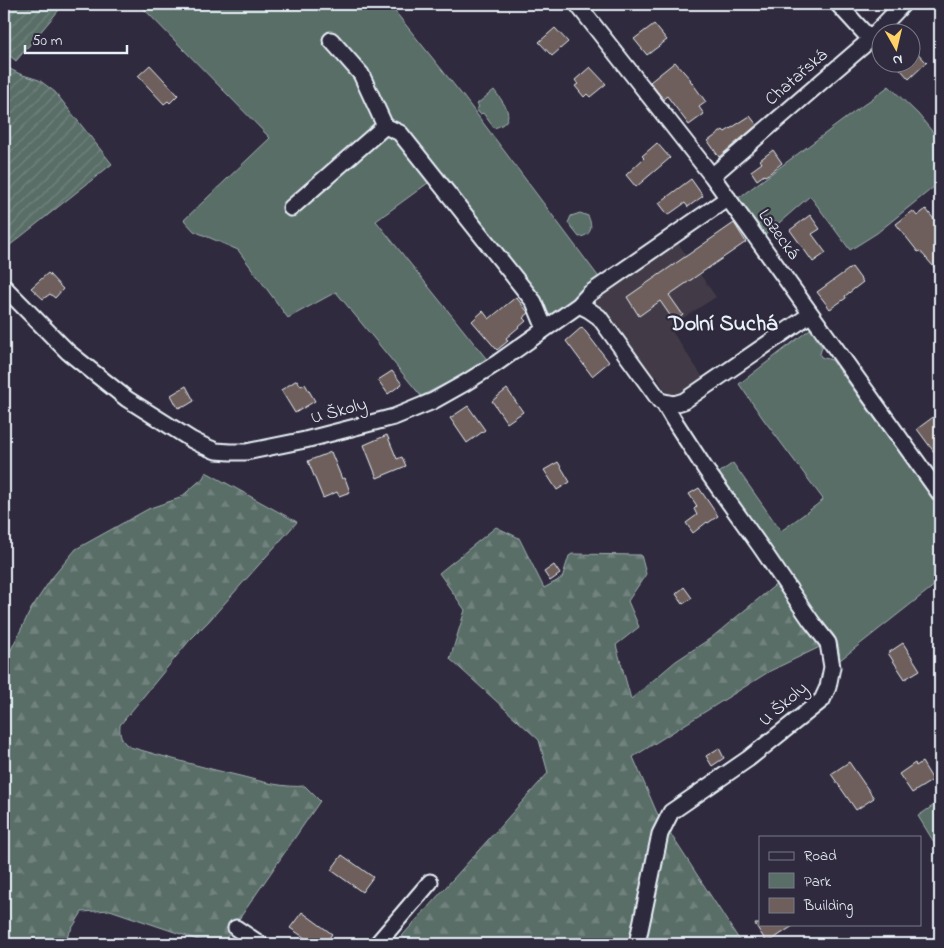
<svg xmlns="http://www.w3.org/2000/svg" width="944" height="948" viewBox="0 0 944 948" font-family="'Indie Flower',sans-serif">
<style>
.built{fill:#423a46}
.green{fill:#5a6e68;stroke:#a1b0b0}
.forest{fill:url(#forest-firs);stroke:#a1b0b0}
.garden{fill:url(#garden-furrows);stroke:#a1b0b0}
.building{fill:#6e5f5c;stroke:#e8f1f8}
.lines{fill:none;stroke-linecap:round;stroke-linejoin:round}
.minor-casing{stroke:#e8f1f8;stroke-width:19}
.minor{stroke:#2f2a3d;stroke-width:15}
.labels{text-anchor:middle;dominant-baseline:central;stroke-width:4.5;stroke-linejoin:round;paint-order:stroke}
.street-label{font-size:18px;fill:#e8f1f8;stroke:#2f2a3d}
.district-label{font-size:22px;font-weight:bold;fill:#e8f1f8;stroke:#2f2a3d}
</style>
<defs>
<pattern id="forest-firs" width="22" height="20" patternUnits="userSpaceOnUse" patternTransform="scale(1.25)"><rect width="22" height="20" fill="#5a6e68"/><path d="M5 1l3.5 6h-7zM16 11l3.5 6h-7z" fill="#72837e"/></pattern>
<pattern id="garden-furrows" width="10" height="10" patternUnits="userSpaceOnUse" patternTransform="scale(1.25)"><rect width="10" height="10" fill="#5a6e68"/><path d="M-1 1l2-2M0 10L10 0M9 11l2-2" fill="none" stroke="#72837e"/></pattern>
</defs>
<rect width="100%" height="100%" fill="#2f2a3d"/>
<filter id="ink" filterUnits="userSpaceOnUse"><feTurbulence type="fractalNoise" baseFrequency=".02" numOctaves="2"/><feDisplacementMap in="SourceGraphic" scale="10" xChannelSelector="R" yChannelSelector="G"/><feConvolveMatrix kernelMatrix="1 2 1 2 8 2 1 2 1" color-interpolation-filters="sRGB"/></filter>
<g filter="url(#ink)">
<path class="built" d="M673,236L716,297L669,327L704,379L672,398L664,389L656,375L653,377L643,362L640,364L589,294Z"/>
<path class="green" d="M139,4H389L463,96L601,280L552,318L443,172L376,221L489,362L421,396L336,292L288,318L238,250L194,231L184,220L270,138Z
M889,86L918,114L940,141V182L877,233L850,250L810,196L764,236L737,199Z
M494,90C503,102 520,121 494,128L483,113L480,114L476,109L479,107L477,104Z
M580,213L588,216C593,226 592,236 579,237L568,223L571,216Z
M810,329L822,347L820,354L821,357L832,360L940,509V581L840,660C838,635 834,633 815,617L716,475L733,463L781,531L822,501L823,499L764,420L739,384Z
M940,801V852L918,816Z"/>
<path class="forest" d="M206,472L297,522L208,622L189,641L120,725C119,736 122,742 130,747C168,758 206,768 244,777C263,782 285,788 305,786L320,801L222,944H210L110,910L82,912L68,935L66,944H4V664L31,609L51,579L76,549L150,508L180,498L203,478Z
M496,527L519,538L544,588L562,578L569,556L572,554L641,555L646,574L628,601L639,627L616,645L631,699L676,661L711,638L779,582L826,644L770,671L633,757L657,813L742,944H412L402,936L548,773L539,740L450,659L465,610L439,573Z"/>
<path class="garden" d="M4,4H64L16,61L4,51Z
M4,66L20,74L39,80L55,92L112,164L4,250Z"/>
<path class="building" d="M654,24L667,40L647,55L634,39Z
M555,28L568,42L552,56L539,42Z
M912,47L926,62H927L909,79L894,62H912Z
M675,62L691,80H690L706,102L699,107L704,114L689,125L667,96L663,99L650,82Z
M150,65L178,95L170,103L168,101L164,104L138,76Z
M590,67L606,84L590,97L587,94L584,97L575,86L578,84L575,80Z
M750,116L757,125L719,157L708,141L723,130L725,132Z
M657,143L670,158L636,187L626,175L644,158L642,156Z
M773,150L782,163L770,173L765,176L764,175L757,180L751,171L762,163L760,160Z
M691,179L703,196L688,207L685,203L668,215L659,203Z
M926,209L940,227V274L920,251L918,252L896,224L913,211L917,216Z
M810,215L820,229L812,234L826,253L813,262L790,230Z
M734,223L746,242L669,295L683,315L674,321L660,301L639,316L627,297Z
M852,267L863,282L845,296L846,298L830,309L817,292Z
M48,273L63,289L55,298L50,294L43,299L31,288Z
M516,297L527,311L529,313L523,318L526,321L506,338L508,341L497,350L472,321L483,311L489,319Z
M582,327L609,362L592,376L566,341Z
M392,371L402,384L388,394L378,380Z
M297,380L301,386L305,384L315,401L295,413L281,390Z
M186,386L194,401L184,407L183,406L178,408L171,395Z
M507,389L523,412L507,423L492,401Z
M468,406L485,430L467,443L450,418Z
M940,412V460L917,429Z
M387,435L397,459L402,457L406,466L377,478L364,445Z
M331,452L342,479L345,478L350,492L339,496L337,492L323,498L308,461Z
M558,462L570,482L557,490L544,470Z
M699,488L718,516L708,523L707,522L693,533L686,523L697,515L694,509L697,506L689,494Z
M554,565L560,574L550,581L544,572Z
M684,587L692,598L683,604L676,594Z
M903,643L920,670L905,679L888,653Z
M719,748L724,758L712,766L706,756Z
M849,762L874,798L856,810L831,774Z
M922,762L933,780L912,793L899,774L915,763L916,766Z
M342,855L373,877L362,892L331,870Z
M302,912L332,934L325,944H314L290,928Z
M755,924H796L767,943Z"/>
<g class="lines">
<g class="minor-casing">
<path id="minor" d="M577,4L712,176L940,494
M838,4L870,39
M331,40L361,74L385,126
M712,176L864,45L903,4
M291,208L385,126L400,133L534,302L545,329
M4,287L68,352L127,399L192,440L204,446L216,451L230,452H246L305,440L394,417L433,401L465,383L497,363L579,305L589,310L599,317L660,401L674,404L684,401L811,314
M579,305L589,294L728,198
M236,928L260,944
M377,944L430,882
M637,944L660,834L671,812L748,759L822,700L828,687L832,667L828,643L811,621L760,546L706,470L673,419L663,402"/>
</g>
<use href="#minor" class="minor"/>
</g>
</g>
<g class="labels">
<g class="street-label">
<text transform="translate(797 78) rotate(-41)">Chatařská</text>
<text transform="translate(778 235) rotate(54)">Lazecká</text>
<text transform="translate(339 412) rotate(-15)">U Školy</text>
<text transform="translate(784 705) rotate(-41)">U Školy</text>
</g>
<g class="district-label">
<text x="723" y="325">Dolní Suchá</text>
</g>
</g>
<rect width="944" height="948" fill="none" stroke="#2f2a3d" stroke-width="20"/>
<rect x="10" y="10" width="924" height="928" fill="none" stroke="#e8f1f8" stroke-width="2" filter="url(#ink)"/>
<rect x="759" y="836" width="162" height="90" fill="#2f2a3d" stroke="#797a88"/>
<rect x="769" y="852" width="25" height="8" fill="#2f2a3d" stroke="#797a88"/>
<text x="804" y="860" font-size="15" fill="#e8f1f8">Road</text>
<rect x="769" y="873" width="25" height="15" fill="#5a6e68" stroke="#797a88"/>
<text x="804" y="886" font-size="15" fill="#e8f1f8">Park</text>
<rect x="769" y="898" width="25" height="15" fill="#6e5f5c" stroke="#797a88"/>
<text x="804" y="910" font-size="15" fill="#e8f1f8">Building</text>
<g transform="translate(896 48) rotate(172)"><circle r="24" fill="#2f2a3d" stroke="#797a88"/>
<path d="M0-4L9 19L0 12L-9 19Z" fill="#ffd166"/>
<text y="-8" font-size="14" font-weight="bold" text-anchor="middle" fill="#e8f1f8">N</text>
</g>
<path d="M25 45v8h102v-8" fill="none" stroke="#e8f1f8" stroke-width="2.5"/>
<text x="32" y="45" font-size="15" fill="#e8f1f8" stroke="#2f2a3d" stroke-width="4" paint-order="stroke">50 m</text>
</svg>
